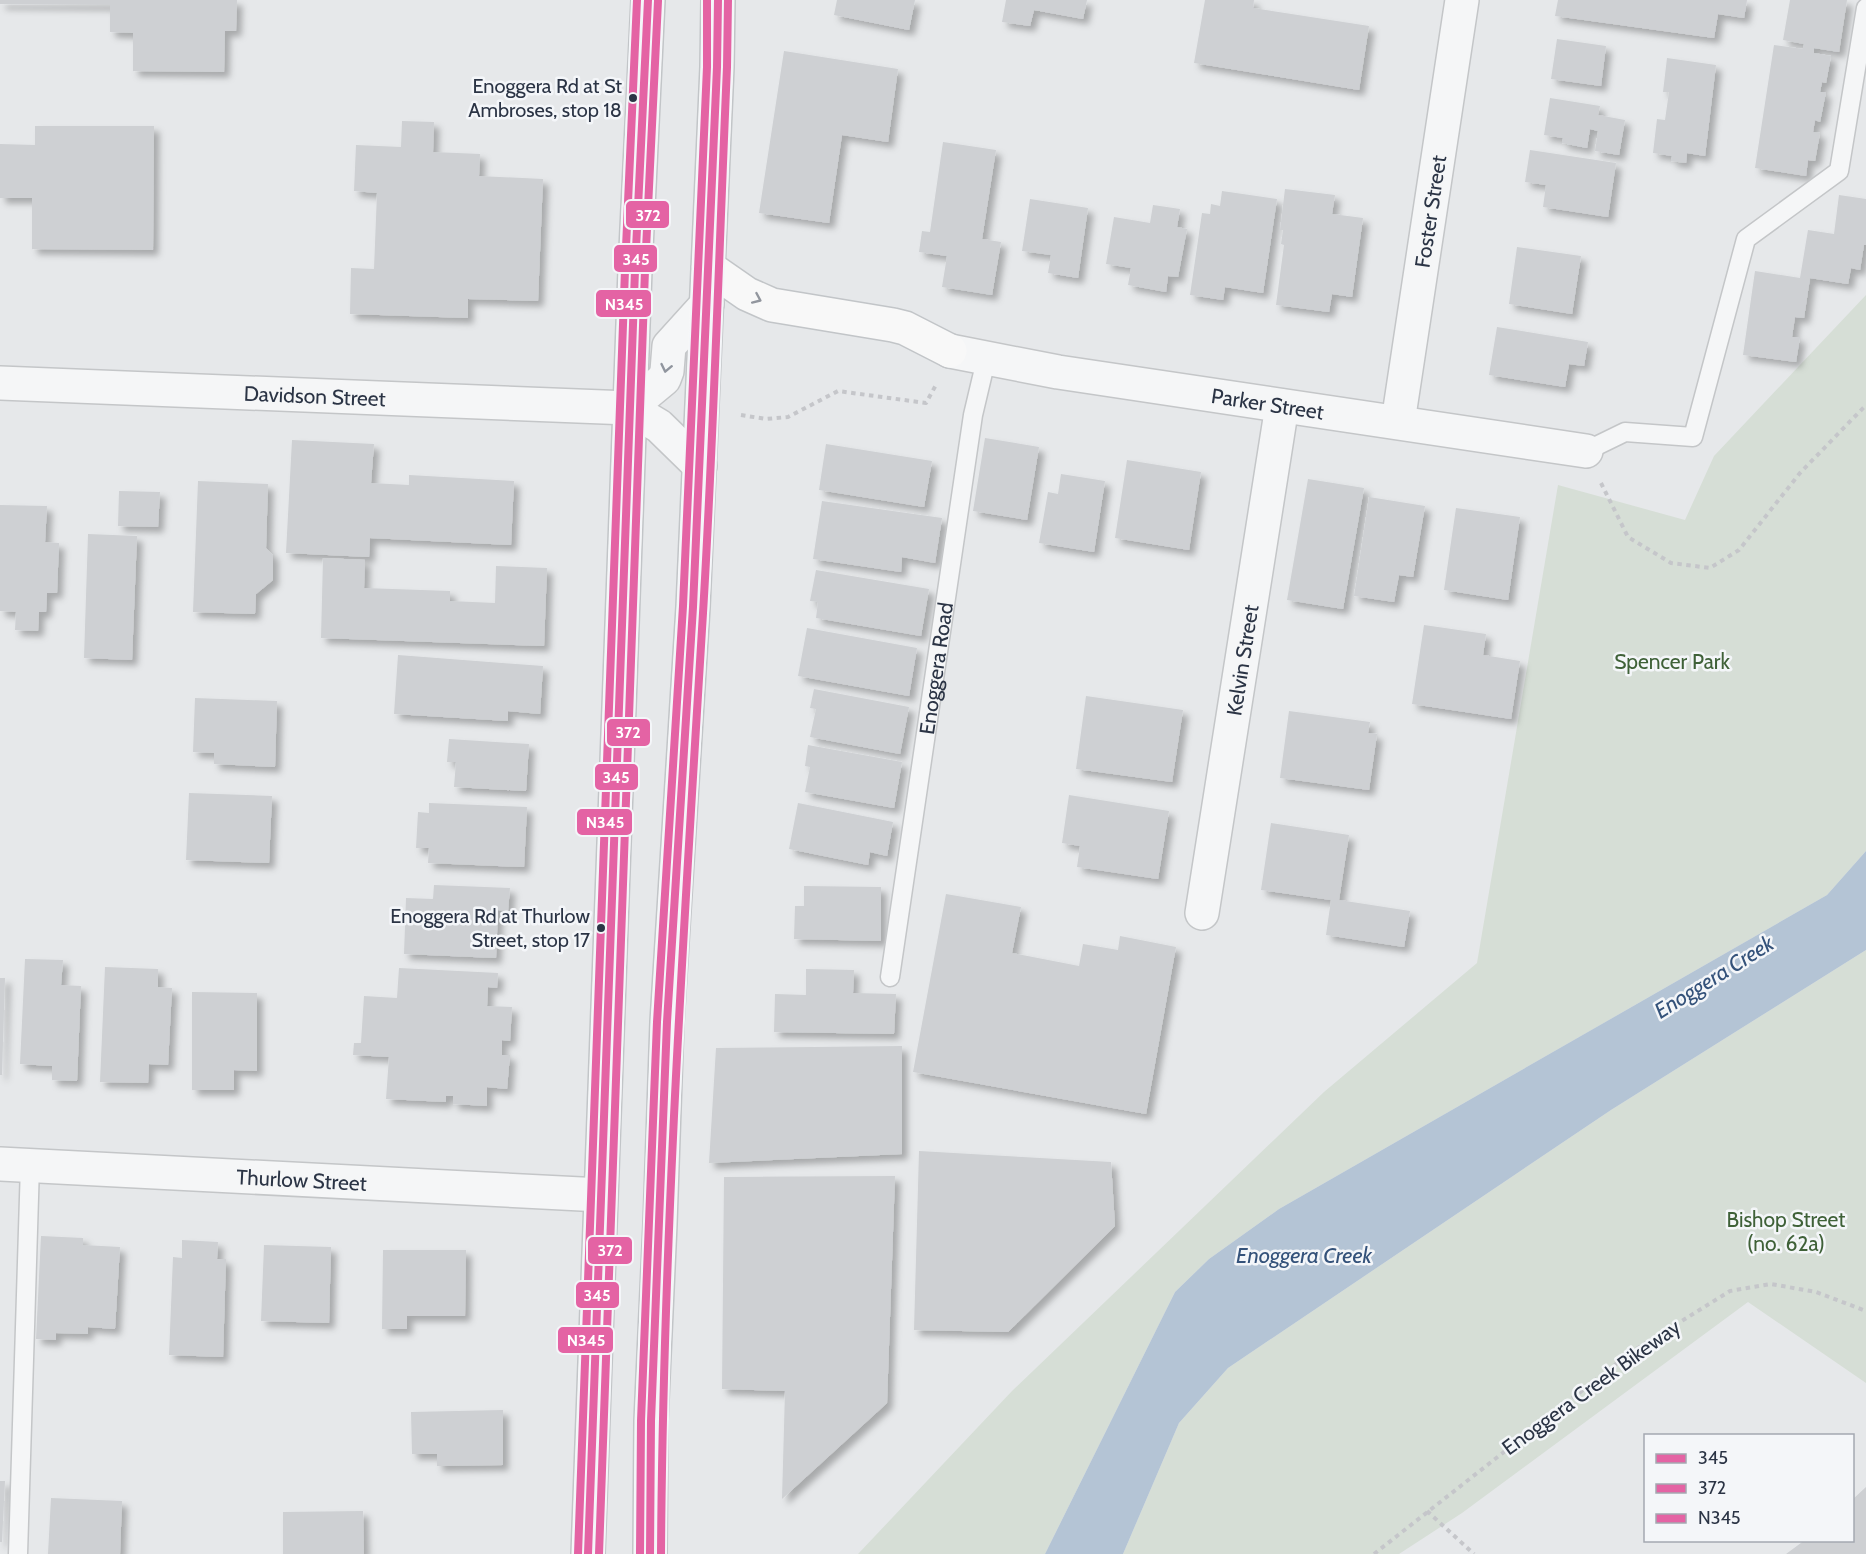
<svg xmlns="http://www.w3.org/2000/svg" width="1866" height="1554" viewBox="0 0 1866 1554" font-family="Cabin,sans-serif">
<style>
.green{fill:#d6ded6}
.water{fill:#b4c4d5}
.building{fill:#ced0d3;filter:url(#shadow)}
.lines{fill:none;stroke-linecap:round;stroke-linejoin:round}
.lane-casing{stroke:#c4c6c8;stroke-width:21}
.street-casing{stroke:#c4c6c8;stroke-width:36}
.primary-casing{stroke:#c2c5c8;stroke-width:36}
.path{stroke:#c5c6ca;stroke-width:4;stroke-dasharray:4.5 4.5;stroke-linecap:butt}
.lane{stroke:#f5f6f7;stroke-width:18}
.street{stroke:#f5f6f7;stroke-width:33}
.primary{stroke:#f8f8f8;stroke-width:33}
.bus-1-casing{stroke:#f4f6f9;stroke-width:12}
.bus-2-casing{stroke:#f4f6f9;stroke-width:12}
.bus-3-casing{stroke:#f4f6f9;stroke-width:12}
.bus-1{stroke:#e463a4;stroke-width:8}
.bus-2{stroke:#e463a4;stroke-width:8}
.bus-3{stroke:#e463a4;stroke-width:8}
.oneway{stroke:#92969e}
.oneway2{stroke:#90959e}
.bus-dot{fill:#2b3445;stroke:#f4f6f9;stroke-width:2}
.labels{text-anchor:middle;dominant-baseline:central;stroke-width:5;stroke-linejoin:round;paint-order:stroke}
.bus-label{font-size:20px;fill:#2b3445;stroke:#f4f6f9;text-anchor:end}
.street-label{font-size:21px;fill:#2b3445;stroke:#f4f6f9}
.park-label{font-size:21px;fill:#3f6138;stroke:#f4f6f9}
.water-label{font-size:22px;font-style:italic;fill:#34527a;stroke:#f4f6f9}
.line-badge{stroke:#f4f6f9;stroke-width:2}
.badge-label{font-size:16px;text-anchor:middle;font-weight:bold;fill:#fff}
</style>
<defs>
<filter id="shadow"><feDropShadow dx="5.5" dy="5.5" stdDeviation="3" flood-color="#0004"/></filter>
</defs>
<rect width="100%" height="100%" fill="#e6e8ea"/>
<path class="green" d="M1866,295V851L1827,895L1279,1209L1209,1259L1175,1292L1045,1554H858L1012,1391L1324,1092L1477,963L1558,485L1685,520L1714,456Z
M1866,950V1383L1748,1302L1462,1513L1399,1554H1123L1179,1423L1228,1368L1611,1110Z"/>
<path class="water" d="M1866,851V950L1611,1110L1228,1368L1179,1423L1123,1554H1045L1175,1292L1209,1259L1279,1209L1827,895Z"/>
<path class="building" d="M0,0H237L236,31H225L224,72L133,71V33L110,32V5L0,4Z
M837,0H915L909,30L834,15Z
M1006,0H1087L1083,19L1034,10L1030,26L1002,22Z
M1205,0H1254L1253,8L1369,26L1359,90L1194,63Z
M1558,0H1747L1744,18L1718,14L1714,38L1555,16Z
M1790,0H1847L1839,52L1814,48V53L1831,56L1826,83L1822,82L1820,92H1826L1820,122L1815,120L1813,132L1820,133L1815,161L1808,160L1806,176L1755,168L1774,45L1803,49L1804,44L1783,40Z
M1557,39L1606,46L1601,86L1551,79Z
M784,51L898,69L888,142L842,135L829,223L759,213Z
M1667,58L1716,65L1705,156L1687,153L1686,163L1671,161L1672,156L1653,153L1657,119L1665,120L1669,92H1663Z
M1550,98L1600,106L1598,115L1625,120L1619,155L1595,151L1598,131L1590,129L1587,148L1562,143L1563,138L1544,135Z
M402,121L434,122L433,152L480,154L479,176L543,179L538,301L468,299V318L350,314L351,268L374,269L377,193L354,191L356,145L401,147Z
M35,126H154L153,250L32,249V198H0V144L35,145Z
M943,142L996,150L982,239L1001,242L992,295L942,287L947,256L919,252L922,231L930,232Z
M1530,150L1616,163L1608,217L1543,207L1546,185L1525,182Z
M1285,189L1335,195L1332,214L1363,218L1352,297L1332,294L1329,312L1276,305L1284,245L1281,244L1283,230H1280Z
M1222,191L1277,199L1263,293L1225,287L1223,300L1190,295L1202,213L1210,214L1211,204L1220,206Z
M1839,195L1866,199V245H1864L1860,270L1851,268L1848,284L1810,278L1804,318L1795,317L1792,337H1800L1796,362L1743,355L1755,271L1800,278L1808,230L1834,234Z
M1030,199L1088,208L1078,278L1048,273L1051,255L1022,251Z
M1153,205L1180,209L1177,227L1187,229L1178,277L1168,276L1166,292L1128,285L1131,268L1106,264L1114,217L1150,223Z
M1517,247L1581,256L1572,314L1509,304Z
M1497,327L1588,342L1584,366L1569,364L1565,387L1489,375Z
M985,438L1039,447L1027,520L973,511Z
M292,440L374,444L371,483L409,485V475L514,481L511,545L370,538L369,557L286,553Z
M826,444L932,461L924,507L819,490Z
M1127,460L1201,472L1189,550L1115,538Z
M1061,474L1105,481L1094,552L1039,543L1048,492L1058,494Z
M1308,479L1364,488L1343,609L1287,600Z
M198,481L268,484L266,548L273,555V580L256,594L255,614L193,612Z
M119,491L160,492L158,527L118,526Z
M1369,497L1425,506L1413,577L1399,575L1394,602L1354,596Z
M822,501L942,518L935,563L902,557L901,572L813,559Z
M0,505L47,506L45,542L59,543L57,593H47L46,612H39L38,631L15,630L16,612L0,611Z
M1456,508L1520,517L1508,600L1444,590Z
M88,534L137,536L132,660L84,658Z
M323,558L365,560L364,588L450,591V601L495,603L496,566L547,568L544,646L321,638Z
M816,570L929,589L921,636L816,618L818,602L810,601Z
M1424,625L1486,634L1483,655L1520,661L1511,719L1412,704Z
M807,628L917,648L909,696L798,676Z
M398,655L543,666L540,714L508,711V721L394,714Z
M814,689L909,707L900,754L810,737L816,709L810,708Z
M1086,696L1183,710L1172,782L1076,769Z
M195,698L277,701L275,767L214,764V753L193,752Z
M1289,711L1370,722L1368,733L1377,734L1369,790L1280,778Z
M449,739L529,744L526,791L454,787L456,762H447Z
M808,745L902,762L894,808L805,792L810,767L805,766Z
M189,793L272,796L269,863L186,860Z
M1069,795L1169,811L1158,879L1077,867L1080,846L1062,843Z
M429,803L527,807L524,867L428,863L429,848H416L418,812L429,813Z
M798,803L893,822L887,856L870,852L868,865L789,849Z
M1271,823L1349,835L1339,900L1410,911L1404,947L1326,935L1331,900L1261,890Z
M434,885L510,888L508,911L498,910L496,958L404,954L406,898L433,899Z
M804,886L881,887V941L794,939L795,906H804Z
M946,894L1021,907L1012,953L1079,966L1083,944L1118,950L1120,936L1176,947L1146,1114L913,1072Z
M25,959L63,960L61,985L81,986L77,1081L52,1080V1066L20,1064Z
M105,967L158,969V987L172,988L168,1065L149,1064L148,1083L100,1082Z
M399,968L498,973L497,988L488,987L487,1006L512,1007L510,1041L502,1040V1055H510L507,1089L487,1087V1106L453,1104V1096H446V1102L386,1099L389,1057L353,1055L354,1043H361L364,996L397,998Z
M806,969L854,970L853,993L896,994L894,1034L774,1032L775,994L806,995Z
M0,978H5L2,1075H0Z
M192,992L257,993V1071L234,1070V1090H192Z
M902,1046V1154L709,1163L716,1048Z
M919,1151L1111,1162L1115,1226L1008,1332L914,1330Z
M895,1176L887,1403L782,1499L785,1391L722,1389L724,1177Z
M41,1236L83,1238V1245L120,1247L115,1329L88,1327V1334L56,1333V1340L36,1339Z
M182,1240L218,1242L217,1259H226L223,1357L169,1355L173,1257L182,1258Z
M264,1245L331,1247L329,1323L261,1321Z
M383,1250H466L465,1316H407V1329H382Z
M503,1410V1465L437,1466V1454H412L411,1412Z
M0,1481H5L2,1542H0Z
M1866,1487V1554H1786L1805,1540H1852V1500Z
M51,1498L122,1501L120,1554H48Z
M363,1511L364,1554H283V1512Z"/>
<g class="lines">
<g class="lane-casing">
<g id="lane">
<path d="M1586,451L1625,432L1693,437L1746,239L1839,171L1866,8"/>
<path id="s1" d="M890,977L973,415L986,360"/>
<path d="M18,1554L30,1165"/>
</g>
</g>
<g class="street-casing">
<g id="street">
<path id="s2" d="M950,351L1058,372L1586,451"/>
<path id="s3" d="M0,383L629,408L659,426L700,466"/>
<path d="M629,408L664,379L667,371L669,346L707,304"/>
<path id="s4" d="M1398,422L1462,0"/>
<path id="s5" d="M1202,913L1282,406"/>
<path id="s6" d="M0,1164L601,1195"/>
</g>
</g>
<g class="primary-casing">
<path id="primary" d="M708,267L747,294L772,305L893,325L905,328L950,351
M588,1554L635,270L648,0
M650,1554L651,1421L660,1224L667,1022L693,607L717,67L718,0"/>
</g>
<path class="path" d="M741,415L766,419L788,417L838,391L926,403L937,383
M1601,483L1628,537L1671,563L1710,568L1739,550L1800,473L1866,405
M1427,1511L1474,1554
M1374,1554L1630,1353L1730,1291L1771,1284L1816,1292L1866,1311"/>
<use href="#lane" class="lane"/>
<use href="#street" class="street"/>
<use href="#primary" class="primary"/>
<g class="bus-1-casing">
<path id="bus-1" d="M588,1554L635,270L648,0
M650,1554L651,1421L667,1022L693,607L717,67L718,0"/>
</g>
<g class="bus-2-casing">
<path id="bus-2" d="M599,1554L645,270L658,1
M661,1554C663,1240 684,926 703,613C714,431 719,249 727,67L728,0"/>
</g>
<g class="bus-3-casing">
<path id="bus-3" d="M578,1554L625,270L637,0
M640,1554L641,1421L657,1022L683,606L707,67V0"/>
</g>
<use href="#bus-1" class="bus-1"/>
<use href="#bus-2" class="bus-2"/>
<use href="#bus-3" class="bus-3"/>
</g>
<defs><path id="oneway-chevron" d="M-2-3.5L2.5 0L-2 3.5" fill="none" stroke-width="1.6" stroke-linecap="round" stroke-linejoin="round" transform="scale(1.5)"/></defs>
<use class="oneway" href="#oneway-chevron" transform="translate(757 299) rotate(24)"/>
<use class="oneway2" href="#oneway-chevron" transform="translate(666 368) rotate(102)"/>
<g class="bus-dot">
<circle cx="633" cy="98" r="5"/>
<circle cx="601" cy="928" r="5"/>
</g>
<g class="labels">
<g class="bus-label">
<text x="622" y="86">Enoggera Rd at St<tspan x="622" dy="24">Ambroses, stop 18</tspan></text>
<text x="590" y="916">Enoggera Rd at Thurlow<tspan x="590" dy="24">Street, stop 17</tspan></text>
</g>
<g class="street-label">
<text stroke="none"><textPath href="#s4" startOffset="213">Foster Street</textPath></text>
<text stroke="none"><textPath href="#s3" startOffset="315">Davidson Street</textPath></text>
<text stroke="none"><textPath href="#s2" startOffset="322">Parker Street</textPath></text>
<text stroke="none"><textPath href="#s5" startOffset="256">Kelvin Street</textPath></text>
<text stroke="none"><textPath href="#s1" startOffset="312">Enoggera Road</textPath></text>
<text stroke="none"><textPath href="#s6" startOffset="302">Thurlow Street</textPath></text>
<text transform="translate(1591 1387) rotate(-36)">Enoggera Creek Bikeway</text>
</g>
<g class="park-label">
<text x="1672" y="661">Spencer Park</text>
<text x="1786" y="1219">Bishop Street<tspan x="1786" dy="24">(no. 62a)</tspan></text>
</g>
<g class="water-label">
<text transform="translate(1714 977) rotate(-32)">Enoggera Creek</text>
<text x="1304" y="1255">Enoggera Creek</text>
</g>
</g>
<g class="line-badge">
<rect x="625" y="200" width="45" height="29" rx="6" fill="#e463a4"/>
<rect x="613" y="244" width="45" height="29" rx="6" fill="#e463a4"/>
<rect x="595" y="289" width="57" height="29" rx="6" fill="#e463a4"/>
<rect x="606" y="718" width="45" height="29" rx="6" fill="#e463a4"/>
<rect x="594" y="763" width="45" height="28" rx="6" fill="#e463a4"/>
<rect x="576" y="808" width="57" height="28" rx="6" fill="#e463a4"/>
<rect x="587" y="1236" width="46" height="29" rx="6" fill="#e463a4"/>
<rect x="575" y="1281" width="45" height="28" rx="6" fill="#e463a4"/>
<rect x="557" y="1326" width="57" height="28" rx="6" fill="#e463a4"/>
</g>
<g class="badge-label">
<text x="648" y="221">372</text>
<text x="636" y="265">345</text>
<text x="624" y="310">N345</text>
<text x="628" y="738">372</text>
<text x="616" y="783">345</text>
<text x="605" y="828">N345</text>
<text x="610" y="1256">372</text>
<text x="597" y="1301">345</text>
<text x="586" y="1346">N345</text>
</g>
<rect x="1644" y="1434" width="210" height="108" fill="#f4f6f9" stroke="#a4a8b1" stroke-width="1.5"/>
<rect x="1656" y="1454" width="30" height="9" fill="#e463a4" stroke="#a4a8b1" stroke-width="1.5"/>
<text x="1698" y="1464" font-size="18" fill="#2b3445">345</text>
<rect x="1656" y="1484" width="30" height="9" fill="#e463a4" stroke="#a4a8b1" stroke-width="1.5"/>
<text x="1698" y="1494" font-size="18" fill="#2b3445">372</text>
<rect x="1656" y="1514" width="30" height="9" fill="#e463a4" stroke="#a4a8b1" stroke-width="1.5"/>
<text x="1698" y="1524" font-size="18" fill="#2b3445">N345</text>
</svg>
